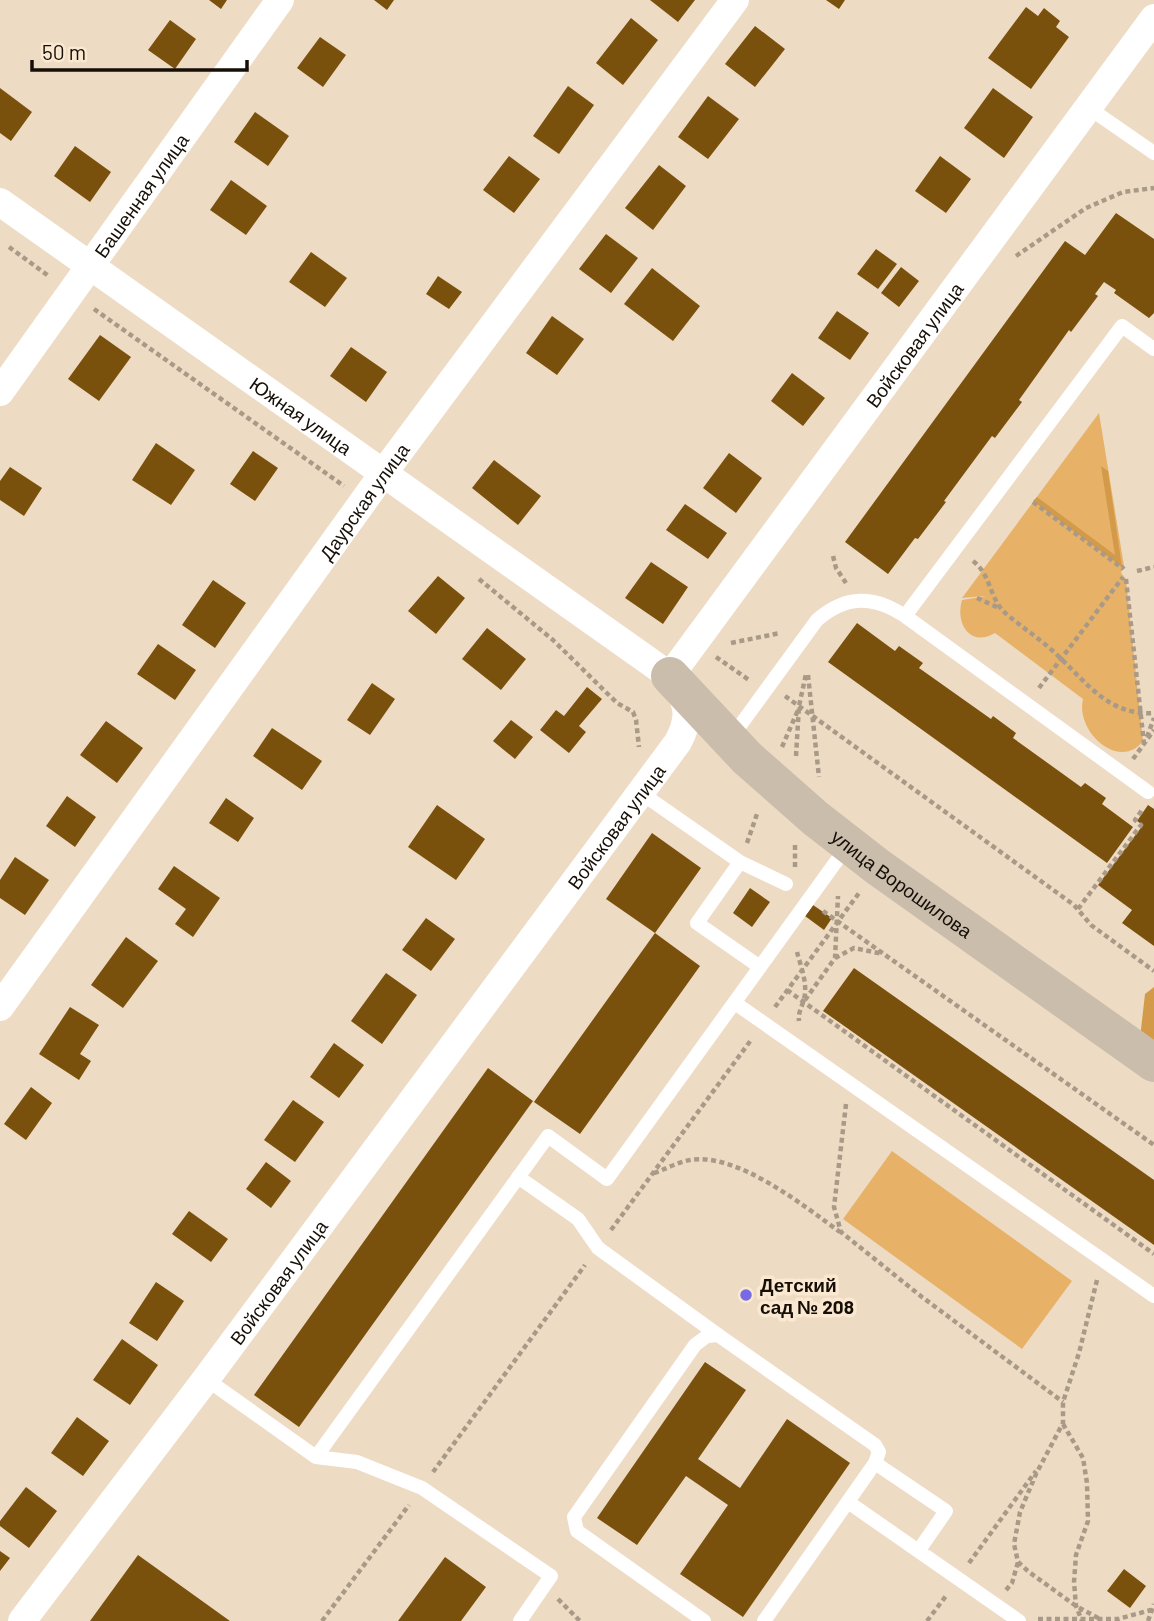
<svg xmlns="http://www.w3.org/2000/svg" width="1154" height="1621" viewBox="0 0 1154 1621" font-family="Barlow,sans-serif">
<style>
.green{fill:#e7b268}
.forest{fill:#d29a49}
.building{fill:#7a510c}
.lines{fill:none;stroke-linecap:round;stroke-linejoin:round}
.path{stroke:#a99a88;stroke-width:4.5;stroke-dasharray:5 3.5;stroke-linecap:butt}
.lane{stroke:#fff;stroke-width:14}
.street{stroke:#fff;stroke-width:28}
.secondary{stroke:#cabdac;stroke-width:38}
.poi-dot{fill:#766ae5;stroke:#fbe8d1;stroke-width:2.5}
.labels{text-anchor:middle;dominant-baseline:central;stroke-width:7;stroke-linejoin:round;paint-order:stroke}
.street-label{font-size:19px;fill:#160f07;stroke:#fbe8d1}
.poi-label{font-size:19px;font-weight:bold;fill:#160f07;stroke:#fbe8d1;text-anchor:start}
</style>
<rect width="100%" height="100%" fill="#eedbc4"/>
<path class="green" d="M1099,413L1124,566L1121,573L1126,579L1143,741C1119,772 1075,731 1083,699L995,633C970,648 955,623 962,600L986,596L962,598Z
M892,1151L1072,1281L1022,1349L843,1219Z"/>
<path class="forest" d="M1101,466L1108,471L1122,567L1033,501L1037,497L1115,555Z
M1154,987V1058L1139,1047L1145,994Z"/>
<path class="building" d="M209,0H227L221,9Z
M374,0H394L387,10Z
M650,0H695L678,22Z
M826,0H845L839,9Z
M1026,7L1038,16L1044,8L1060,21L1056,27L1069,37L1031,89L988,58Z
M631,18L658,40L623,85L596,63Z
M170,20L196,39L175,69L148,50Z
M755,26L785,49L755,87L725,64Z
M320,37L346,55L323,87L297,68Z
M568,86L594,105L559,154L533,136Z
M0,88L32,112L11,141L0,133Z
M993,88L1033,117L1004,158L964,128Z
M708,96L739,119L708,159L678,137Z
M255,112L289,136L268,166L234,142Z
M75,146L111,172L90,202L54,176Z
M509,156L540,179L514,213L483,190Z
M940,156L971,179L946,213L915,191Z
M659,165L686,186L653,230L625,208Z
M231,180L267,206L246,235L210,210Z
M1116,213L1154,239V313L1149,318L1114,293L1116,290L1104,282L1095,294L1098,296L1071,332L1069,330L1019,400L1022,402L995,438L992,436L944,501L946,502L918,539L915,538L888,574L845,542L1065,241L1085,255Z
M606,234L638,258L611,293L579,269Z
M876,249L897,264L878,289L857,274Z
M311,252L347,278L325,307L289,282Z
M901,267L919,281L899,307L881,293Z
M652,268L700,306L673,341L624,304Z
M438,276L462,292L449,309L426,294Z
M837,311L869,333L850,360L818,338Z
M552,316L584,339L557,375L526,353Z
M100,335L131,357L99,401L68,379Z
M351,347L387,372L366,402L330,376Z
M792,373L825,398L803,426L771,401Z
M156,443L195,470L171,505L132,480Z
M253,451L278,468L255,501L230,484Z
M729,453L762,478L736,513L703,488Z
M494,460L541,496L518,525L472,488Z
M10,467L42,488L24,516L0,500V481Z
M685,504L727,533L708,559L666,530Z
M651,562L688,587L663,624L625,598Z
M438,576L465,598L436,634L408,611Z
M213,580L246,603L215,648L182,625Z
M857,623L895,651L899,646L923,663L919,668L991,719L993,716L1016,733L1013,738L1081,787L1085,783L1106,798L1102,804L1133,827L1107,863L828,662Z
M487,628L526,659L501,690L462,659Z
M158,644L196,670L175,700L137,674Z
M372,683L395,699L370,735L347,720Z
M587,687L602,699L579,726L586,732L569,753L540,730L556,710L564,716Z
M511,720L533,737L515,759L493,741Z
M106,721L143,748L117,783L80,755Z
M272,728L322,761L302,790L253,756Z
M67,796L96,817L75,847L46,826Z
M226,798L254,818L238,842L209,823Z
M437,805L485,839L456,880L408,847Z
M1148,805L1154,809V946L1122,923L1132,910L1098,885L1143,825L1137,821Z
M652,833L701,868L655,933L606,899Z
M15,857L49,880L25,915L0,898V880Z
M174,866L220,898L193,937L175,924L186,909L158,889Z
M750,888L770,902L752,927L733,913Z
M813,905L832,918L824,930L805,916Z
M426,918L455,939L431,971L402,950Z
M655,933L700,966L580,1134L534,1102Z
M126,937L158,961L123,1008L91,985Z
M854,968L1154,1180V1245L823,1011Z
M386,973L417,995L382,1044L351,1021Z
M70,1007L99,1025L80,1054L91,1061L79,1080L39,1054Z
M334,1043L364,1065L339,1098L310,1077Z
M488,1068L533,1101L299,1427L254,1395Z
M31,1087L52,1103L26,1140L4,1124Z
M293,1100L324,1122L295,1162L264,1140Z
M266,1162L291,1181L271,1208L246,1189Z
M189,1211L228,1239L211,1262L172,1234Z
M156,1282L184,1301L157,1341L129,1323Z
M122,1339L158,1365L130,1405L93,1380Z
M705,1362L746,1390L698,1459L740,1488L787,1419L850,1463L743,1617L680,1574L728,1505L686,1476L637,1545L597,1518Z
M77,1417L109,1441L83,1476L51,1453Z
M26,1487L57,1511L29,1548L0,1526V1521Z
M0,1551L10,1558L0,1571Z
M138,1555L230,1621H90Z
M445,1557L486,1587L461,1621H398Z
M1124,1569L1146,1586L1130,1608L1107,1591Z"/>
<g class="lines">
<path class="path" d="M9,247L50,277
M1016,256L1086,208L1123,192L1154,188
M94,309L344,486
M1033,502L1122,568L1124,566
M833,556L836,568L846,583
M973,561C990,574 989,594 1002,610C1018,625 1038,637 1054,652C1085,680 1107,716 1154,713
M1137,571L1154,567
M479,579L553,640L617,703L633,712L636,720L639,747
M1126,579L1144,744
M977,598L999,608
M731,643L780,633
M716,657L749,680
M808,675L819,777
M1039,688L1123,577
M785,696L1074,905L1091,925L1154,971
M1147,737L1154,718
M782,747L798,710
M796,756L799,706L806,674
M1133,759L1154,730
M747,843L758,811
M795,845V868
M1078,909L1141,825L1135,820L1142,810
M823,911L1154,1145
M797,952C801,967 808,984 804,999C802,1007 798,1012 799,1021
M835,958L854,948L883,954
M787,990L1154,1254
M805,1000L835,958L838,896
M775,1007L859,893
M846,1104L834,1207L841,1232L922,1297L1063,1402
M654,1173C666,1169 678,1162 690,1160C737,1152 804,1206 840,1232
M611,1230L751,1040
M1097,1280L1079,1353L1063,1402V1423L1036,1474L1020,1512L1014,1544L1018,1562L1029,1572L1076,1606L1100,1619
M1063,1424L1083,1458L1087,1483L1088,1521L1076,1555L1074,1582L1076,1606L1082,1621
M433,1472L585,1265
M969,1563L1036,1471
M1006,1590L1012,1583L1018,1562
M558,1599L580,1621
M1038,1619H1118L1151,1610
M322,1621L409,1505
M927,1621L946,1596
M1148,1621L1154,1604"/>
<path class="lane" d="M1089,108L1154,153
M905,616L1148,792
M731,738L817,620C846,595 873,595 905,616L1122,326L1154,349
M641,793L740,862L697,923L760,967
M740,862L786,884
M735,1003L1154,1296
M518,1177L578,1219L598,1248L718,1335
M206,1379L316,1457
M875,1463L946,1511L919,1550
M848,1502L1019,1621
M520,1621L551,1576L422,1488L357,1462L316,1457L548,1136L607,1179L848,845
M704,1621L577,1531L574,1517L695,1345L707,1336L718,1335L875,1445L879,1452L875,1463L764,1621"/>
<g class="street">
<path id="s1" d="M0,202L670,676"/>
<path id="s2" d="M0,392L280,0"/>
<path id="s3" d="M0,1007L393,460L735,0"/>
<path id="s4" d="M22,1621L206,1379L678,742C693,714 687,701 670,676L1154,18"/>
</g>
<path class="secondary" id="s5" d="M670,676L747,758L815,818L878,867L1154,1063"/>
</g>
<circle class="poi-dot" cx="746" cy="1295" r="7"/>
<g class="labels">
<g class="street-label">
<text stroke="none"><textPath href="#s2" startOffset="242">Башенная улица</textPath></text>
<text stroke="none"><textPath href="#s4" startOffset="1580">Войсковая улица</textPath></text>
<text stroke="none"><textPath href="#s1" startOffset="369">Южная улица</textPath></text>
<text stroke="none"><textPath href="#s3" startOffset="623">Даурская улица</textPath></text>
<text stroke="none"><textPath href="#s4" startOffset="992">Войсковая улица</textPath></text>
<text stroke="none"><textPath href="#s5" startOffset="312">улица Ворошилова</textPath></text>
<text stroke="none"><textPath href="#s4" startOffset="425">Войсковая улица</textPath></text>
</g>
<g class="poi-label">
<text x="760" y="1284">Детский<tspan x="760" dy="22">сад № 208</tspan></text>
</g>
</g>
<path d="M32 60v10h215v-10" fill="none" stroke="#160f07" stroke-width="3.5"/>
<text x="42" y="60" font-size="21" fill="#160f07" stroke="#fbe8d1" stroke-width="5" paint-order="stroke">50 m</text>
</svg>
